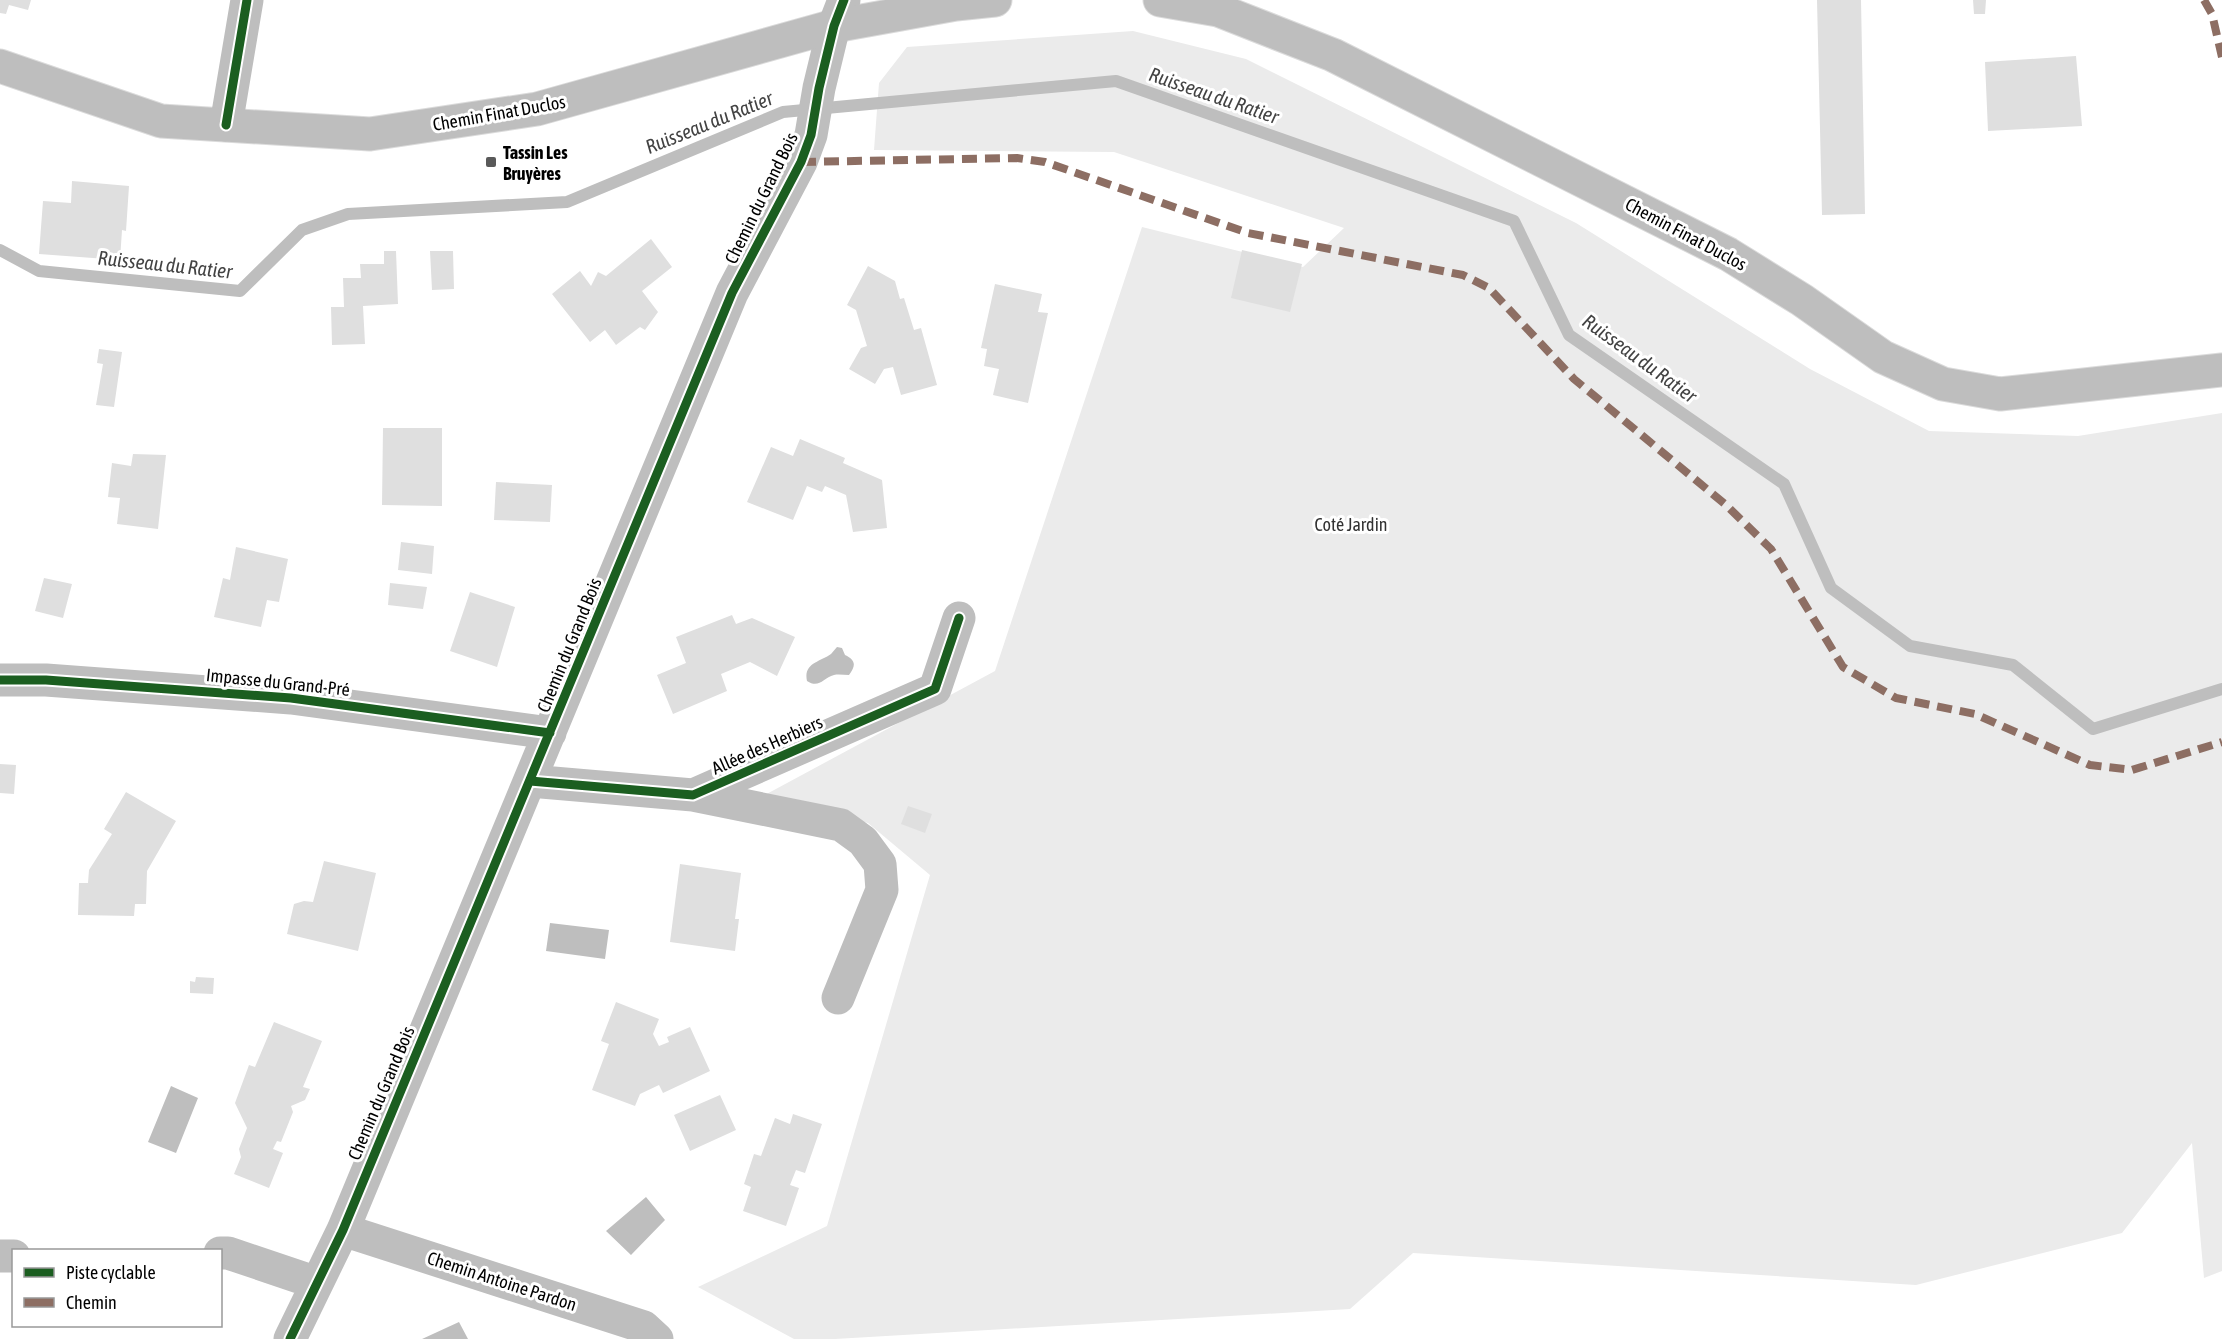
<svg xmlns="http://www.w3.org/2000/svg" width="2222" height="1339" viewBox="0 0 2222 1339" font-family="'Asap Condensed',sans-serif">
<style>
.green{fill:#ebebeb}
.water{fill:#bebebe}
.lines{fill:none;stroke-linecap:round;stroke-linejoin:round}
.stream{stroke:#bebebe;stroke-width:12}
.building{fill:#dfdfdf}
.major-casing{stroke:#dbdbdb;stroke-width:35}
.minor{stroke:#bebebe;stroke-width:33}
.major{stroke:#bebebe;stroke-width:33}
.quiet{stroke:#8d6e63;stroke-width:8;stroke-dasharray:15 8;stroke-linecap:butt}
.cycleway-casing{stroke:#fff;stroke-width:13}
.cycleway{stroke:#1b5e20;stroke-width:9}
.poi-dot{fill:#595959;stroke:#fff;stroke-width:2}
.labels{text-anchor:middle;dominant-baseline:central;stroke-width:6;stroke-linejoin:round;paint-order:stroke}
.street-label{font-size:18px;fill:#000;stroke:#fff}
.poi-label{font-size:18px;font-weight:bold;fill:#000;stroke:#fff;text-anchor:start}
.park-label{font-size:18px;fill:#323232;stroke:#fff}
.water-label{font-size:20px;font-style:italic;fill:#434343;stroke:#fff}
</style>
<rect width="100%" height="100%" fill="#fff"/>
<path class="green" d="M1133,31L1246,59L1576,223L1810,369L1929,431L2078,436L2222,413V1271L2204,1278L2192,1143L2122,1233L1916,1285L1413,1253L1350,1309L835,1339H794L698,1287L827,1226L930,875L868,823L761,797L995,671L1142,227L1303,267L1344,228L1114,152L874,150L879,83L907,47Z"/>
<path class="water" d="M837,647L842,648L845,655C856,660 856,666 849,675C844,675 838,674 834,675C823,678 819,689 807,681C803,663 820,662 831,654C833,652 835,649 837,647Z
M550,923L609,930L605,959L546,951Z
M171,1086L198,1098L176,1153L148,1142Z
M646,1197L665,1220L631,1255L606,1231Z
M459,1322L468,1339H422Z"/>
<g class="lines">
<path class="stream" d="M0,250L39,271L240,291L302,230L348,214L567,202L783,112L1116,81L1514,221L1569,335L1784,484L1831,588L1910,646L2013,665L2093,729L2222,689"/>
</g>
<path class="building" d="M0,0H31L28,10L9,5L6,14L0,13Z
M1817,0H1861L1865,214L1822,215Z
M1973,0H1986L1985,14H1974Z
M2076,56L2082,126L1988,131L1985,62Z
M72,181L129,186L126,231L122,230L120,260L39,254L43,201L71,203Z
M651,239L672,267L642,291L658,312L645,330L640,327L616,345L605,330L590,342L552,294L580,271L591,286L598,272L606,276Z
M1242,250L1302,264L1290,312L1231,298Z
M384,251H396L398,304L363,306L365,344L332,345L331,307H344L343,278H361L360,264H384Z
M430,251H453L454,289L432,290Z
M868,266L895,281L900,299L904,298L914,330L921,328L937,385L901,395L893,367L884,369L875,384L849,369L861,348L867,346L856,310L847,305Z
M995,284L1042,294L1038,312L1048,313L1028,403L993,395L999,369L984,366L987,349L981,348Z
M99,349L122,352L114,407L96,405L103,364L97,363Z
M383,428H442V506L382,505Z
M800,439L845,458L843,463L882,480L887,528L853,532L846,495L825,486L822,492L807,486L793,520L747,502L771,447L793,456Z
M133,454L166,455L158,529L117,524L120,498L108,497L112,463L131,466Z
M496,482L552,485L550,522L494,520Z
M401,542L434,546L432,574L398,570Z
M236,547L288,559L279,602L267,600L261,627L214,617L223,578L230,580Z
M44,578L72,584L63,618L35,611Z
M390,583L427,587L423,609L388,605Z
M470,592L515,607L497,667L450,651Z
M732,615L736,624L752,618L795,637L777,676L750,662L721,674L727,691L673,714L657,675L686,663L676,637Z
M0,764L16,765L14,794L0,793Z
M126,792L176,821L147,871L146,904H135L134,916L78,915L79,883H88L89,870L112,834L104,829Z
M908,806L932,814L925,833L901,824Z
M324,861L376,873L358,951L287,934L294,904L304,901L313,902Z
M680,864L741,873L735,919H739L735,951L670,942Z
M196,977L214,978L213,994L190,993V981L195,982Z
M616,1002L659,1019L653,1034L659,1046L669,1042L667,1037L690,1027L710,1071L663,1093L659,1085L640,1094L635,1106L592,1090L609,1044L601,1041Z
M274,1022L322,1041L303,1087L310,1089L305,1100L291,1106L293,1112L281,1142L277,1141L273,1149L283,1153L269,1188L234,1174L241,1157L239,1149L247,1128L235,1103L249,1065L255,1067Z
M720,1095L736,1130L690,1151L674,1115Z
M793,1114L822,1124L805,1173L796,1170L790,1185L799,1188L786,1226L743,1211L751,1187L744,1184L754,1154L761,1156L775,1118L790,1124Z"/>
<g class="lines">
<g class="major-casing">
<path id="major" d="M1160,0L1218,10L1333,55L1728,254L1802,300L1883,357L1943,384L2000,394L2222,370
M0,66L161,121L370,134L537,109L834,26L956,4L995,0"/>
</g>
<path class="minor" d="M226,125L247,0
M0,680H46L291,698L550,733
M530,781L693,795L935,689L959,618
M693,795L841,825L863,841L880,864L882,890L838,998
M343,1230L644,1327L657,1339
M220,1253H228L317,1283
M0,1256H14
M290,1339L343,1230L732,293L801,162L811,135L819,88L834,26L844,0"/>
<use href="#major" class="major"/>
<path class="quiet" d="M2204,0L2212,14L2222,57
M801,162L1017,158L1045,162L1248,233L1463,275L1489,288L1574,379L1726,505L1771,549L1843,667L1896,698L1975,714L2090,765L2132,770L2222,742"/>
<g class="cycleway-casing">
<path id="cycleway" d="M226,125L247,0
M0,680H46L291,698L550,733
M530,781L693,795L935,689L959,618
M290,1339L343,1230L732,293L801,162L811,135L819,88L834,26L844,0"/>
</g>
<use href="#cycleway" class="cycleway"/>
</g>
<rect class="poi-dot" x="485" y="156" width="12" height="12" rx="3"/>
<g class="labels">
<g class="street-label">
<text transform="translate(499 113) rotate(-10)">Chemin Finat Duclos</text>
<text transform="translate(761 198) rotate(-64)">Chemin du Grand Bois</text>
<text transform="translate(1686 234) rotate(28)">Chemin Finat Duclos</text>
<text transform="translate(569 645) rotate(-68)">Chemin du Grand Bois</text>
<text transform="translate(278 682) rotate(6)">Impasse du Grand-Pré</text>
<text transform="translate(767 745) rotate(-24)">Allée des Herbiers</text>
<text transform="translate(381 1093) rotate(-67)">Chemin du Grand Bois</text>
<text transform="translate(502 1281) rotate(18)">Chemin Antoine Pardon</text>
</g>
<g class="poi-label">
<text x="503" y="152">Tassin Les<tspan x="503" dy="21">Bruyères</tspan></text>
</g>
<g class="park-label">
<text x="1351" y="524">Coté Jardin</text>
</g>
<g class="water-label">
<text transform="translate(1214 95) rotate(19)">Ruisseau du Ratier</text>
<text transform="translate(709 122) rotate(-22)">Ruisseau du Ratier</text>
<text transform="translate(165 264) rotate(6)">Ruisseau du Ratier</text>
<text transform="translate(1640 358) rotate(36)">Ruisseau du Ratier</text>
</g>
</g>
<rect x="12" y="1249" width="210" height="78" fill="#ffffff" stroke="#999999" stroke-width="1.5"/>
<rect x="24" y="1268" width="30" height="9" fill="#1b5e20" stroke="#999999" stroke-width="1.5"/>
<text x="66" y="1279" font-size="18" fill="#000000">Piste cyclable</text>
<rect x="24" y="1298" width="30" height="9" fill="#8d6e63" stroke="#999999" stroke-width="1.5"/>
<text x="66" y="1309" font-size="18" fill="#000000">Chemin</text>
</svg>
